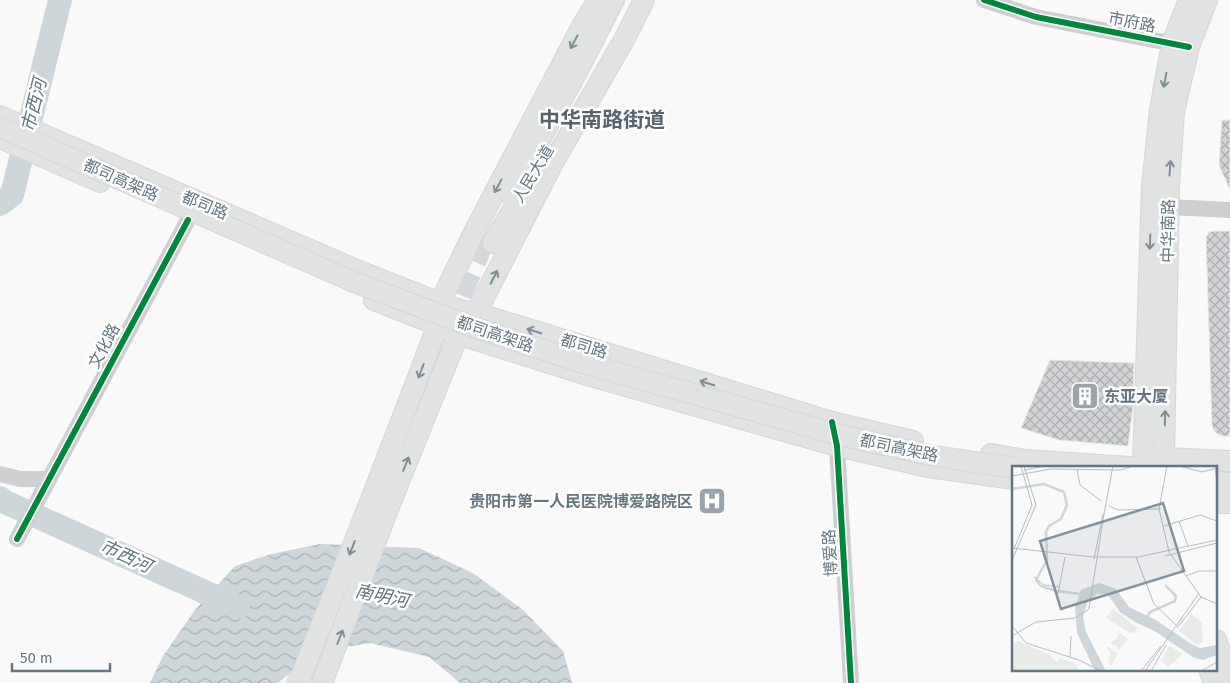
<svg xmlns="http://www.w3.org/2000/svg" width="1230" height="683" viewBox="0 0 1230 683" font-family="'Fira Sans','Noto Sans SC',sans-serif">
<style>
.water{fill:url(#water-waves)}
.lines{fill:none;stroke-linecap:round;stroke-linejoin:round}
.river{stroke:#ced6d9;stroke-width:24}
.building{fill:url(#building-cross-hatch);stroke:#e8e8e8}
.highway-tunnel{stroke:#d4d8dc;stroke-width:24;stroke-dasharray:24 12;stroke-linecap:butt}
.major-casing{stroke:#d5d6d7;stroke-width:22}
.minor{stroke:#cecfd0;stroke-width:16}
.major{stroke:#e1e2e2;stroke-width:20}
.major-bridge-casing{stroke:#d5d6d7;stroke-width:22;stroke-linecap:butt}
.major-bridge{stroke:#e1e2e2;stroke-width:20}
.cycleway-casing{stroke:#fff;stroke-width:9}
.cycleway{stroke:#00873e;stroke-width:6}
.oneway{stroke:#7e8c96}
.labels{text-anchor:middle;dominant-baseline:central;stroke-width:5;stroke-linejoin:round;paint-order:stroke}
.street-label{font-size:16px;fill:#657683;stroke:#fff}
.poi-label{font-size:16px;font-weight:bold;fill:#657683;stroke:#fff;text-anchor:start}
.water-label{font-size:18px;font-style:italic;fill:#60757c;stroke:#fff}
.district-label{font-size:21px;font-weight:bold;fill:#57646e;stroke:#fff}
.inset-river{fill:none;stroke:#ced6d9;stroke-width:2.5}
.inset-road{fill:none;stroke:#b5bdc3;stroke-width:1}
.view{fill:#84929c;fill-opacity:0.15;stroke:#84929c;stroke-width:2.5}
.inset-edge{fill:none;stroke:#657683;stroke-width:2.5}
</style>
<defs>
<pattern id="water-waves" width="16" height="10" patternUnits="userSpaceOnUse" patternTransform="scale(1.25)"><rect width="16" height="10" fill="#ced6d9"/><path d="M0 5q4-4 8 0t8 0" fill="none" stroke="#abb2b5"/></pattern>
<pattern id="building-cross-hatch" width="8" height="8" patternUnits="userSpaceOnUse" patternTransform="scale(1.25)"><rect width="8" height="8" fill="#d0d2d3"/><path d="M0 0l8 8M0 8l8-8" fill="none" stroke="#acafb1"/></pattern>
</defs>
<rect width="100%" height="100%" fill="#f9f9f9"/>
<path class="water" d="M320,544L419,548L473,573L522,609L563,651L572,683H460L429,657L370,643L321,651L277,683H150L163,656L195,610L235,566L271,554Z"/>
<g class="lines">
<path class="river" d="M0,204L12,195L60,0
M0,498L5,502L238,607"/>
</g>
<path class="building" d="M1222,120H1230V190L1219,165Z
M1213,231H1230V436H1222L1218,434L1215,432L1212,426L1206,237L1209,232Z
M1050,360L1134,363L1133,406L1128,446L1059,440L1021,428Z"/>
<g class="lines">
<path class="highway-tunnel" d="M446,328L484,238"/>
<g class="major-casing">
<path id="major" d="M0,116L359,271L440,303L460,310L476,313L832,422L913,441
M0,138L100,182
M510,194L577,72L614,0
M493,243L528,184
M374,300L473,339L587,375L837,446L928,467L1014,479
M991,454L1025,460L1130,467
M1153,463L1164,458L1230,461
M1143,467L1152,186L1160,110L1172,43L1189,0
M1166,467L1164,458L1169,184L1174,112L1189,47L1207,0
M1216,482L1230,483
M1216,503H1230
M1216,640L1230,680
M1209,669L1214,683
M297,683L302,674L370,502L438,325L440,303L472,236L582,26L598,0
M322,683L388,509L459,333L476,313L553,163L624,40L644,0"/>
</g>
<path class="minor" d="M984,0L1036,17L1184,46
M1169,207L1230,210
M835,436L837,446L851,683
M0,474L20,479H49
M17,539L188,220"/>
<use href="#major" class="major"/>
<g class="major-bridge-casing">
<path id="major-bridge" d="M0,127L354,282L476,328L590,365L840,435L929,455L1014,468"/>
</g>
<use href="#major-bridge" class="major-bridge"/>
<g class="cycleway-casing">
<path id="cycleway" d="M984,0L1036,17L1189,47
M832,422L837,446L851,683
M17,539L188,220"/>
</g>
<use href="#cycleway" class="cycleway"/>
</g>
<defs><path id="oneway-shaft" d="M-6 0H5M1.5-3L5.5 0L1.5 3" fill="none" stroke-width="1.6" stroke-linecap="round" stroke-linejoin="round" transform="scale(1.25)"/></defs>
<g class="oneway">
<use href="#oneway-shaft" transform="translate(574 42) rotate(118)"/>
<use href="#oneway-shaft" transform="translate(1165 80) rotate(101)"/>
<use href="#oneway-shaft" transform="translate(1170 168) rotate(-86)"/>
<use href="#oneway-shaft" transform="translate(498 186) rotate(118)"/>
<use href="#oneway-shaft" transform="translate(1150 242) rotate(92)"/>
<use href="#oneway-shaft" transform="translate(494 277) rotate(-63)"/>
<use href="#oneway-shaft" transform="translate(534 331) rotate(-163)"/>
<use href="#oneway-shaft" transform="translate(421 371) rotate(111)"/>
<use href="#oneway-shaft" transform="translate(707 383) rotate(-163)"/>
<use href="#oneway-shaft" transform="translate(1165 418) rotate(-89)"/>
<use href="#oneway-shaft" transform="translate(406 464) rotate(-68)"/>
<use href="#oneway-shaft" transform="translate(352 548) rotate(112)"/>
<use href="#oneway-shaft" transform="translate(340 637) rotate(-69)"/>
</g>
<defs>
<g id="building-square" transform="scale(1.4375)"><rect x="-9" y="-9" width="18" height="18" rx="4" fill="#99a4ac" stroke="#fff"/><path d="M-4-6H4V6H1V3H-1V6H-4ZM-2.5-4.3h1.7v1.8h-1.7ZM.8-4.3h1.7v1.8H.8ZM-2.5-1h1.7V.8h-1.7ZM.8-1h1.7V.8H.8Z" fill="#fff"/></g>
<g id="hospital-square" transform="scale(1.4375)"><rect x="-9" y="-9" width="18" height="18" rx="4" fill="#99a4ac" stroke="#fff"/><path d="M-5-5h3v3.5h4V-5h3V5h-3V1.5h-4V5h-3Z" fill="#fff"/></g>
</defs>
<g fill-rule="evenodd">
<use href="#building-square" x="1085" y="396"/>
<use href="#hospital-square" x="712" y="501"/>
</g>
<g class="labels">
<g class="street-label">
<text transform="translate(1132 22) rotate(11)">市府路</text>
<text transform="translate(533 174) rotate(-59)">人民大道</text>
<text transform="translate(121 180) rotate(24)">都司高架路</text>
<text transform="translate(205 205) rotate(23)">都司路</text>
<text transform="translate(1168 231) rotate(-89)">中华南路</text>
<text transform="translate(495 334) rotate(19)">都司高架路</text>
<text transform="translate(104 346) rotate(-62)">文化路</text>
<text transform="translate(584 346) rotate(17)">都司路</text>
<text transform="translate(899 448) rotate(12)">都司高架路</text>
<text transform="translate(830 553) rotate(-93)">博爱路</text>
</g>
<g class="poi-label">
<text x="1104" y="396">东亚大厦</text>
<text x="693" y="501" text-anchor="end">贵阳市第一人民医院博爱路院区</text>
</g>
<g class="water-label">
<text transform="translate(34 105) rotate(-76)">市西河</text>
<text transform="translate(126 556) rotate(25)">市西河</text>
<text transform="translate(382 596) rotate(12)">南明河</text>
</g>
<g class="district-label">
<text x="602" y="120">中华南路街道</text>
</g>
</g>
<g transform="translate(1012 466)">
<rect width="205" height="205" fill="#f9f9f9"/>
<path d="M101,143L126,162L123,166L118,167L94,152ZM179,148L190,157L191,176L186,179L167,165ZM106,166L116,173L106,185L105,180L98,177L105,172ZM6,175L38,189L42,194L46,196L47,192L62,197L68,205H0V178Z" fill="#e8ebe6"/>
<path d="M94,180L106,187L99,200L96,195L99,187ZM157,180L171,188L156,201L149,195Z" fill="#e8ebe6"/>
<path d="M87,117L104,123L117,141L144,154L179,178L188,182L205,179V189L191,194L181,191L144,166L123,156L108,146L96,129L85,128L75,137L71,151L74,166L94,205H83L65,167L63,141L69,124Z" fill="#ced6d9"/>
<path class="inset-river" d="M0,23L32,18L52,26L55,39L49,53L37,60L34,66L35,94L24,114L29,120L44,125L69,128M135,151L138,146L163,135L164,130L153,119"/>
<path class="inset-road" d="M155,0L147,43L157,86L189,131L205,138M167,0L190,6L205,2M203,0L205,16M65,3L68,19L89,35M12,4L33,0M0,10L39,3L108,4L122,0M97,40L106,44L148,43M92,48L101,0M167,55L176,80M152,60L188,49L205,55M0,82L81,91H126L205,74M2,83L20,39L9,0M153,90L205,77M124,91L142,138L164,159M82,93L91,48M0,94L24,39L12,0M174,110L187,105H205M22,111L32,119L48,121M46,128L53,91M0,160L14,177L67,194L89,205M165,162L190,130M0,170L24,156L63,152L77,143L92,48M58,191L59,170M129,205L149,180M133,205L187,127M139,205L154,179M189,205L205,196"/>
<path class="view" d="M151,37L172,105L49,143L28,75Z"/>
<rect width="205" height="205" class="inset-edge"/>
</g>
<path d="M12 663v8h98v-8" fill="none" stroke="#657683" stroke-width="2.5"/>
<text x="20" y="663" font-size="15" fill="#657683" stroke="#ffffff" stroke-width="4" paint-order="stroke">50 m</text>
</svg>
